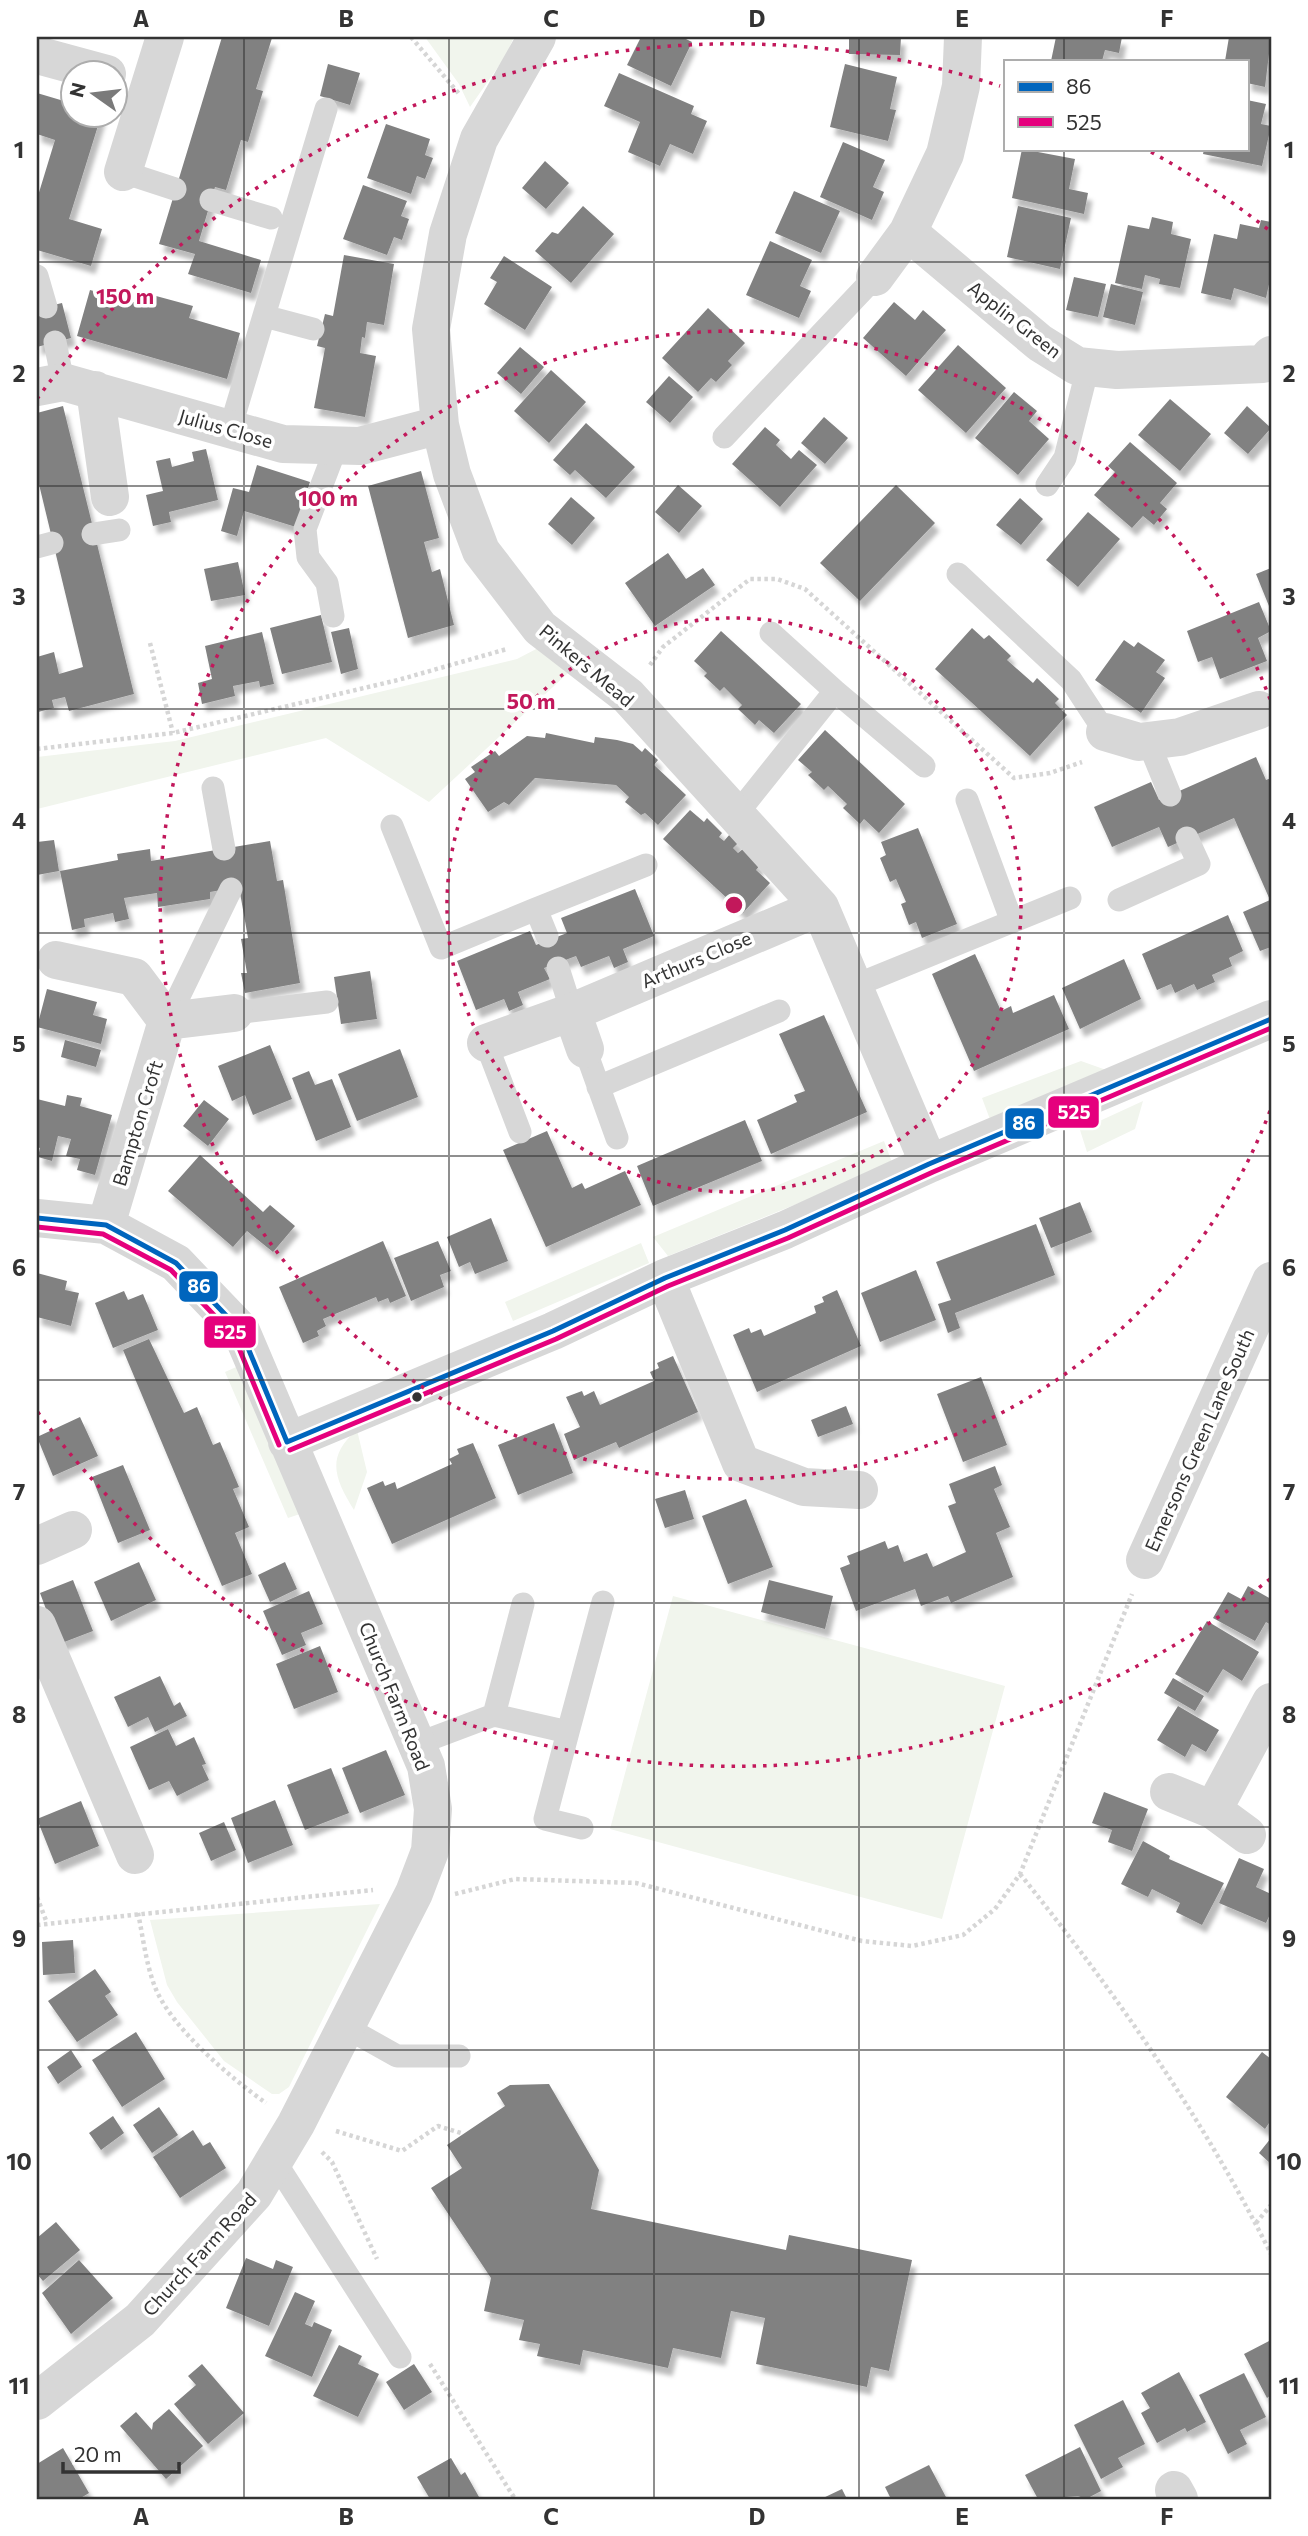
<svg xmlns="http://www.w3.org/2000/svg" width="1308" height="2536" viewBox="0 0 1308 2536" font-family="Commissioner,sans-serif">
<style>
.green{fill:#f1f5ed}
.building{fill:#818181;filter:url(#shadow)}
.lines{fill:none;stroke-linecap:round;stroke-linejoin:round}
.path{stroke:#d6d6d6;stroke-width:4.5;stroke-dasharray:3.5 3.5;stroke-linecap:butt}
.service{stroke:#d7d7d7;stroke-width:23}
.minor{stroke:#d7d7d7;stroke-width:38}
.bus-1-casing{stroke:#fff;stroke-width:10}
.bus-2-casing{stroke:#fff;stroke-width:10}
.bus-1{stroke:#0065bd;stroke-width:5}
.bus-2{stroke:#e5007d;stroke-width:5}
.grid{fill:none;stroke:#333;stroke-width:2;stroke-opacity:0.55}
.ring{fill:none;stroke:#c2185b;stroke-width:3.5;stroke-dasharray:3.5 7}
.bus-dot{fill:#333;stroke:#fff;stroke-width:2.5}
.labels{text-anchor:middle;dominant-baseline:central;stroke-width:7;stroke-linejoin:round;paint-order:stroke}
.street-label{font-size:19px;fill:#333;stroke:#fff}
.centre{fill:#c2185b;stroke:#fff;stroke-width:3.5}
.ring-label{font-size:21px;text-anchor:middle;font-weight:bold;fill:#c2185b;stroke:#fff;stroke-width:7;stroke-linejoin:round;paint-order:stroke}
.line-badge{stroke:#fff;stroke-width:2.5}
.badge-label{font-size:19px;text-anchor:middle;font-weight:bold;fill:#fff}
.neatline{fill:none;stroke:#333;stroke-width:2.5}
.grid-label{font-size:23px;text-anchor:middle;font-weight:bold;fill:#333}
</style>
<defs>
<filter id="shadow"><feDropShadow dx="4.5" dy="8" stdDeviation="2" flood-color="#0004"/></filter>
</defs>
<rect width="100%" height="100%" fill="#fff"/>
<path class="green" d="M425,37H514L505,57L470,107L459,84Z
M540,647L568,673L429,802L326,738L37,809V757L175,741L517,659Z
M1081,1061L1109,1071L991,1122L982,1098Z
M1143,1101L1135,1129L1087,1152L1080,1130Z
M884,1141L893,1165L668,1256L653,1237Z
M641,1243L649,1263L513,1321L505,1302Z
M243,1364L306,1512L288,1518L225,1372Z
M357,1430L367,1472L354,1510C335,1479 325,1457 357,1430Z
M673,1596L1005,1686L942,1919L610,1829Z
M380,1904L289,2087L279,2094H272L224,2061L177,2002L167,1985L150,1920Z"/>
<path class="building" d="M222,37L272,38L256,89L263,91L248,142L241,140L226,190L215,187L199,241L261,260L251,293L188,274L195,254L159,244Z
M641,37H682L692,42L671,86L627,65Z
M849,37H901L900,55L849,54Z
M1056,37H1122L1119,53L1105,50L1102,61H1051Z
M1229,37H1271L1265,87L1247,83V61H1225Z
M328,64L360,73L350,105L320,96Z
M845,64L897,77L890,109L896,110L888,141L830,127Z
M619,73L694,106L691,114L707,121L693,154L670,144L660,166L628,152L640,122L604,106Z
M37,93L74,104V116H101L69,219L102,229L91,266L37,250V199L55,140L37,134Z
M1247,100L1266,104L1261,124L1271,126L1262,166L1203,154L1204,149H1247Z
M386,124L430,139L425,155L433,158L425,179L417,176L411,194L367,178Z
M843,142L885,160L873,187L884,192L872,220L820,197Z
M1022,149L1075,159L1069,189L1088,193L1084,214L1012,198Z
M545,161L569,183L546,209L522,188Z
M363,185L407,201L401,216L409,219L402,240L394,237L387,255L343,239Z
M794,191L840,211L821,253L775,233Z
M583,206L614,234L571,283L535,251L552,232L558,234Z
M1018,206L1071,218L1060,269L1007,257Z
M1152,217L1173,222L1171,234L1191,239L1180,288L1159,284L1160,279L1145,275L1142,289L1115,283L1128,225L1149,229Z
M1261,220L1271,222V275L1266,298L1234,288L1231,300L1201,293L1214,234L1237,239L1240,224L1259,228Z
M770,241L812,260L800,286L811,291L799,318L746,295Z
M344,255L394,264L384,325L367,322L365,338L362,337L360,353L376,356L365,417L314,408L325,348L317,346L325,314L333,316Z
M504,256L552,287L525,330L484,304L497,282L490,278Z
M1074,277L1106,284L1098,317L1066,310Z
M1111,284L1143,292L1135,325L1103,317Z
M90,290L141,304L145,293L193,306L189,318L240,333L227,379L77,336Z
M894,302L915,320L923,310L946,330L906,376L863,338Z
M62,303L71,338L37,347V309Z
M708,308L745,343L728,361L732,365L716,382L711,378L698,392L662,358Z
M958,345L1006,388L966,433L918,390Z
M520,347L544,367L521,394L497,373Z
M551,370L586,402L549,443L514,411Z
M669,376L693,397L670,423L646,402Z
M1014,392L1037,411L1029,421L1049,439L1018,475L975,438Z
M1170,399L1211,434L1180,471L1138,435Z
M63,406L134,694L69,711L65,697L52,700L54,708L38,712L37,657L54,652L59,674L83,667L37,476V413Z
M1247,406L1271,428L1248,454L1224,433Z
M824,417L848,438L825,464L801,443Z
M586,423L635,467L606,498L575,470L570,475L553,460Z
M765,427L780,440L776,445L791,459L799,450L817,465L780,507L732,464Z
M1130,442L1177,483L1160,503L1167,509L1154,525L1143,516L1132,528L1094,495L1115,472L1108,466Z
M206,449L218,500L169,512L171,522L153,526L146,495L163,491L156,461L170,458L172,467L194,461L192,452Z
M257,465L310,482L296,527L244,511L237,536L221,531L233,488L249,492Z
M421,471L439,538L424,542L432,572L440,569L454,625L408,638L368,486Z
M678,485L702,506L679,533L655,512Z
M896,485L935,523L860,601L820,563Z
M571,497L595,518L572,545L548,524Z
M1020,498L1043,519L1021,545L996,525Z
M1088,512L1120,539L1078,587L1046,560Z
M668,553L686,579L703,568L715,585L655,626L625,583Z
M238,562L245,595L211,601L204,569Z
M1271,568V611L1256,574Z
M1259,602L1271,631L1258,638L1267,661L1220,679L1212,657L1198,662L1187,631Z
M321,615L332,662L282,674L270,628Z
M349,628L358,669L341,674L331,632Z
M972,628L984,639L989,635L1011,656L1007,660L1033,683L1037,678L1059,699L1055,703L1067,715L1030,756L935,669Z
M721,631L801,704L774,733L759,720L755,725L738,709L742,705L724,687L720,691L704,676L707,673L694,661Z
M262,632L274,684L260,687L259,681L233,686L235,696L202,704L198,683L212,679L205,646Z
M1124,640L1134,647L1138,642L1165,660L1156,672L1165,678L1141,713L1095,680Z
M825,730L905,804L879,833L864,819L860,824L843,808L847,804L828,786L824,790L808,775L812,772L798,760Z
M546,733L594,743L595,737L617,740L633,744L642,752L645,748L658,760L654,765L686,795L658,825L645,813L641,815L625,802L629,797L616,785L535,778L509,805L504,802L488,812L465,779L475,772L471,767L495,751L499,756L527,736L545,738Z
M1256,757L1266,780L1271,778V947L1260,951L1243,912L1270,900L1234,818L1168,847L1159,827L1112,847L1094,807L1151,782L1159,800Z
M690,810L704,822L707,818L722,833L719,837L724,841L730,834L739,842L733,848L738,853L743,849L760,865L756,870L770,883L743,913L663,839Z
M918,828L957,924L922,938L916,922L909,925L901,904L906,902L896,879L890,882L880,858L886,855L881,842Z
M54,840L59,871L37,875V842Z
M270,841L277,881L283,880L300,983L245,993L241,973H247L241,939L248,938L239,887L210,892V899L158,907L157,893L124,898L129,919L115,922L113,913L84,919L85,927L72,930L60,871L118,860L117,854L150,849L151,861Z
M635,889L654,936L623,949L628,962L614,968L609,956L581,967L576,956L544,968L550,979L518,992L523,1005L509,1011L504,999L476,1010L457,961L530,931L536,945L567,933L561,918Z
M1228,915L1243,951L1229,958L1232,966L1212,975L1215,982L1197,990L1194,984L1175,993L1171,984L1157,990L1142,954Z
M975,954L1001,1011L1011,1006L1013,1013L1054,995L1069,1029L974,1071L932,974Z
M1124,959L1141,999L1080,1029L1062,988Z
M370,971L377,1019L341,1024L334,977Z
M47,989L97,1002L93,1015L107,1019L101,1044L37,1027Z
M824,1015L867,1112L771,1154L757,1120L797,1102L794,1095L805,1091L779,1034Z
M65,1040L101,1050L96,1067L61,1057Z
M270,1045L292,1099L253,1115L245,1095L232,1101L218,1066Z
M400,1049L418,1097L357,1121L338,1074Z
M309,1071L315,1085L332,1079L351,1127L316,1141L292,1078Z
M67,1095L82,1098L80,1106L112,1115L95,1175L77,1170L80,1159L66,1156L71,1139L58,1136L52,1161L38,1157L40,1148L37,1147V1099L65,1106Z
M204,1100L229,1119L208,1146L183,1126Z
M745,1120L762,1161L653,1206L637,1166Z
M547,1131L572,1188L582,1183L585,1189L625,1171L641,1205L546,1247L503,1150Z
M200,1155L263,1212L270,1205L295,1226L273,1252L247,1231L233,1247L168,1191Z
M1080,1202L1092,1232L1051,1248L1039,1218Z
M491,1218L508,1261L475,1274L470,1262L459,1267L447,1237Z
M1036,1224L1055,1275L955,1313L960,1328L948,1333L938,1304L951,1300L936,1262Z
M383,1241L406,1296L390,1303L388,1298L378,1302L376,1297L323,1319L326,1326L317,1331L319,1336L303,1343L279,1287Z
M438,1241L451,1271L440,1275L444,1287L411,1301L394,1258Z
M916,1270L936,1320L880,1342L861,1293Z
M37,1273L67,1281L65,1290L79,1293L71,1326L37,1317Z
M837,1290L861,1346L757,1392L733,1335L749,1328L751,1333L761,1329L764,1336L816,1313L814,1306L824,1302L822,1297Z
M124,1291L128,1300L143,1294L158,1330L113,1348L95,1303Z
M149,1339L184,1413L197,1407L213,1445L220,1442L239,1487L233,1489L249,1527L235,1533L252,1574L222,1586L123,1350Z
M673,1356L698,1412L619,1448L616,1442L574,1460L564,1434L580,1427L566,1397L582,1391L584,1396L594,1391L600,1405L654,1381L650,1372L659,1368L657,1363Z
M981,1377L1007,1445L963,1462L937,1394Z
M846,1406L853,1424L818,1437L811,1420Z
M80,1417L98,1456L53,1476L37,1437Z
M554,1423L573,1473L518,1495L498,1445Z
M473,1443L496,1498L392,1544L367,1488L383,1481L385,1486L395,1482L397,1489L452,1464L449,1459L459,1454L457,1449Z
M123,1465L150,1530L118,1543L92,1477Z
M995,1466L1002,1485L994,1489L1010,1527L996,1533L1013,1577L951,1603L948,1596L921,1606L915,1589L856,1611L840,1568L850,1564L847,1556L885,1541L888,1549L898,1545L904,1562L927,1553L933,1567L966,1552L948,1506L956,1503L949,1484Z
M685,1490L694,1519L665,1528L655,1499Z
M746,1499L773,1567L728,1584L702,1516Z
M139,1562L156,1600L111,1621L94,1582Z
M285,1562L297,1589L270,1602L258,1575Z
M73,1580L93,1631L59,1644L40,1593Z
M769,1580L833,1596L825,1629L761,1612Z
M1248,1586L1271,1599V1625L1266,1622L1255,1641L1213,1618L1228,1592L1241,1599Z
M309,1591L323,1624L301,1633L306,1645L282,1655L263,1611Z
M1207,1621L1259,1652L1242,1681L1223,1669L1208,1693L1175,1674Z
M320,1646L338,1692L294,1709L276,1664Z
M160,1676L174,1706L180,1702L187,1716L155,1732L148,1717L128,1727L114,1697Z
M1173,1678L1204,1696L1195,1711L1164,1693Z
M1178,1706L1219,1730L1206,1752L1192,1744L1185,1757L1157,1740Z
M168,1729L176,1746L194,1737L206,1764L202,1765L209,1780L177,1796L169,1781L149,1790L130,1747Z
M386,1750L405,1795L360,1813L342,1768Z
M331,1768L349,1813L305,1830L287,1785Z
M1104,1792L1148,1809L1132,1851L1108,1842L1112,1830L1092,1823Z
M275,1800L293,1845L248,1863L231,1818Z
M81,1801L99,1846L55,1864L37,1819Z
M224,1822L236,1850L211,1861L199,1833Z
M1143,1841L1170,1856L1169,1859L1224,1883L1202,1925L1176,1912L1180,1903L1152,1889L1148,1897L1121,1884Z
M1239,1858L1264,1869L1256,1887L1271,1894V1912L1266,1923L1219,1903Z
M73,1940L75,1973L43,1975L42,1942Z
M95,1969L111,1992L105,1996L118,2015L77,2042L48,2001Z
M136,2032L165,2079L122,2107L92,2060Z
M71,2050L82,2067L58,2084L47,2067Z
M1262,2052L1271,2059V2120L1265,2129L1226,2097Z
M549,2084L599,2170L591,2209L786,2250L789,2235L912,2260L889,2371L871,2367L867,2387L756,2364L765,2318L731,2311L721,2358L673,2348L668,2368L583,2350L580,2365L537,2356L540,2344L519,2340L524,2320L484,2311L491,2278L431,2188L462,2168L447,2145L505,2106L497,2093L510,2085Z
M159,2107L178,2135L152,2153L133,2125Z
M113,2116L124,2133L101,2150L89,2133Z
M193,2130L203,2146L210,2142L226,2168L180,2198L153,2157Z
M1271,2138V2164L1259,2153Z
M56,2222L80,2250L43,2281L37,2274V2238Z
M246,2258L273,2269L276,2260L293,2267L269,2326L226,2308Z
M79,2260L113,2298L71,2334L42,2293Z
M295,2292L315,2301L305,2324L312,2327L314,2322L332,2330L312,2377L265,2356Z
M1271,2340V2395L1267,2398L1244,2354Z
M339,2345L362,2356L358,2364L379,2374L358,2417L313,2396Z
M202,2364L244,2413L208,2444L174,2404L196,2385L188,2376Z
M414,2364L432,2392L404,2410L386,2382Z
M1179,2372L1206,2422L1187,2432L1185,2428L1157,2443L1141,2413L1150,2408L1141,2393Z
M1244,2373L1266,2417L1240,2430L1247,2444L1228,2454L1199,2395Z
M1123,2400L1145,2444L1118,2458L1123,2467L1101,2479L1074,2425Z
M169,2409L203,2446L166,2479L120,2426L136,2412L152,2430L153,2423Z
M1080,2447L1101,2491L1086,2499L1078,2496L1038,2499L1025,2475Z
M63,2448L89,2493L79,2499H37V2464Z
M451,2458L461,2475L465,2472L479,2497L430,2499L417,2477Z
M929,2465L947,2499H891L885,2487Z
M842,2489L847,2499H821Z"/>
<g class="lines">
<path class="path" d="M411,37L460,95
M150,643L173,733
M650,665L663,647L750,579H777L805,589L1014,778L1050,773L1082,762
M37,749L173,733L398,680L507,649
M1020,1874C1116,1993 1203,2118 1271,2254
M455,1894L515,1879L636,1883L862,1941L912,1946L963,1935L995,1909L1020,1874L1132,1594
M37,1897L47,1923
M138,1913C143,1937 146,1964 155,1987C171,2028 231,2078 266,2103
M37,1925L373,1890
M336,2131L402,2151L438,2126L464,2134
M322,2152L332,2162L377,2259
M1256,2223L1271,2205
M430,2364L515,2499"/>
<path class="service" d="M123,172L175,189
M211,200L271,218
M37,276L46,307
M264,316L313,329
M55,342L63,382
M230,429L326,109
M724,437L875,277
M1047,485L1065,458L1088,367
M93,534L119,530
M37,547L52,543
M958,574L1071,680L1105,732
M333,616L327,583L308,557L305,529L337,445
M771,633L835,691
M1148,741L1170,795
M213,788L224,849
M967,800L1012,922
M736,815L835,691L924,766
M392,826L441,948L536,909
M1119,900L1199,864L1187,838
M547,936L536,909L646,865
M558,968L572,1012
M854,986L1070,898
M234,1013L327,1002
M167,1021L231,889
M486,1043L520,1132
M585,1049L617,1138
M598,1087L779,1011
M494,1715L523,1604
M568,1732L545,1819L582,1828
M417,1744L494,1715L568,1732L603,1602
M347,2028L397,2056H459
M274,2160L400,2357"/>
<path class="minor" d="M537,37L479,139L448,234L431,329L440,425L452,474L481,551L540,628L628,696L820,907L929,1164
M963,37L961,86L945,154L908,232L1040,343L1077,366L1117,370L1263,364L1271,355
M37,55L107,74
M123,172L165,37
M875,277L908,232
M37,387L63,382L283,444L360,446L440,425
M95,390L110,497
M1105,732L1139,742L1180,737L1259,710
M56,960L134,977L167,1021L234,1013
M572,1012L585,1049
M486,1043L572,1012L820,907
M37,1218L106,1225L176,1263L241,1331L426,1766L433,1809L430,1851L414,1893L296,2124L254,2194L140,2320L37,2401
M106,1225L167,1021
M665,1278L741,1463L804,1487L859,1490
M287,1442L553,1331L665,1278L785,1230L929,1164L1271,1019
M37,1546L73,1530
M1145,1560L1271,1281
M37,1625L135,1855
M1169,1792L1213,1810L1247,1835
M1213,1810L1271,1702
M1174,2490L1179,2499"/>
<g class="bus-1-casing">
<path id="bus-1" d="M37,1218L106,1225L176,1263L241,1331L287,1442
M287,1442L553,1331L665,1278L785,1230L929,1164L1271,1019"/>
</g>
<g class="bus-2-casing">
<path id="bus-2" d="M37,1227L103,1234L171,1270L234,1336L279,1445
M290,1450L556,1339L668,1286L788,1238L933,1172L1271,1028"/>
</g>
<use href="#bus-1" class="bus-1"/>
<use href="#bus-2" class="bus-2"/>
</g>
<path class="grid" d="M244,37V2499M449,37V2499M654,37V2499M859,37V2499M1064,37V61M1064,149V2499M37,262H1271M37,486H1271M37,709H1271M37,933H1271M37,1156H1271M37,1380H1271M37,1603H1271M37,1827H1271M37,2050H1271M37,2274H1271"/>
<g class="ring">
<circle cx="734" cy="905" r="287"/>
<path d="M1270 1111A574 574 0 1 1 1270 699"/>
<path d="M1270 1579A861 861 0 0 1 37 1411M37 399A861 861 0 0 1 1000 86M1151 152A861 861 0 0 1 1270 231"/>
</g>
<circle class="bus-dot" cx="417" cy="1397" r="6"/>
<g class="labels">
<g class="street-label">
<text transform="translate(1015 319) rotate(38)">Applin Green</text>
<text transform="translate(226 428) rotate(16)">Julius Close</text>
<text transform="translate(587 665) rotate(40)">Pinkers Mead</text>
<text transform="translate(696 959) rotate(-23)">Arthurs Close</text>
<text transform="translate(137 1123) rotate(-73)">Bampton Croft</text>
<text transform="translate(1199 1440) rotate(-66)">Emersons Green Lane South</text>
<text transform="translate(395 1696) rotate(68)">Church Farm Road</text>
<text transform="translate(199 2254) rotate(-48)">Church Farm Road</text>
</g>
</g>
<circle cx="734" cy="905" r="10" class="centre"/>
<g class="ring-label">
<text x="125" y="304">150 m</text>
<text x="328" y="506">100 m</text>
<text x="531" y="709">50 m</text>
</g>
<g class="line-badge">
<rect x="1047" y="1095" width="53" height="34" rx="7" fill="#e5007d"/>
<rect x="1004" y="1107" width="41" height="33" rx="7" fill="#0065bd"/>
<rect x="178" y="1270" width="41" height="33" rx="7" fill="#0065bd"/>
<rect x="203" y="1315" width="54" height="34" rx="7" fill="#e5007d"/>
</g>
<g class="badge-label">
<text x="1074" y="1119">525</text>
<text x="1024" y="1130">86</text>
<text x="199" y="1293">86</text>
<text x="230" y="1339">525</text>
</g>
<rect width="1308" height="2536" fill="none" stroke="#ffffff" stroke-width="77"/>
<rect x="1004" y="60" width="245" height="91" fill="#ffffff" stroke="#adadad" stroke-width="2"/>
<rect x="1018" y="82" width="35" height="10" fill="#0065bd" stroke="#adadad" stroke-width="2"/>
<text x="1066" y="94" font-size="21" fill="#333333">86</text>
<rect x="1018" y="117" width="35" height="10" fill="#e5007d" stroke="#adadad" stroke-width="2"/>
<text x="1066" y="130" font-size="21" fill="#333333">525</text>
<g transform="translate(94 94) rotate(284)"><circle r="33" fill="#ffffff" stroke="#adadad" stroke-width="2"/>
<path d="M0-5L12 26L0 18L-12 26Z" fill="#7a7a7a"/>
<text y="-10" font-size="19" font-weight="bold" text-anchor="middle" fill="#333333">N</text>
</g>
<path d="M63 2462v10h116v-10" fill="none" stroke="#333333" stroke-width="3.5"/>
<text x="74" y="2462" font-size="21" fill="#333333" stroke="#ffffff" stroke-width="5" paint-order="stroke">20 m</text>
<rect x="38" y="38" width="1232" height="2460" class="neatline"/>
<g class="grid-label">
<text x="141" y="27">A</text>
<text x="346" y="27">B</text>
<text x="551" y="27">C</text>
<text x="757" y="27">D</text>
<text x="962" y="27">E</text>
<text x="1167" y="27">F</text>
<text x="19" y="158">1</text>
<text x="1289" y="158">1</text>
<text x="19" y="382">2</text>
<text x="1289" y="382">2</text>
<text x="19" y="605">3</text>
<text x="1289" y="605">3</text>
<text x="19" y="829">4</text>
<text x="1289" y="829">4</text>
<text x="19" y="1052">5</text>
<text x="1289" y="1052">5</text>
<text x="19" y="1276">6</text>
<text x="1289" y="1276">6</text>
<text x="19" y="1500">7</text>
<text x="1289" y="1500">7</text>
<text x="19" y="1723">8</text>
<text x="1289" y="1723">8</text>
<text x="19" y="1947">9</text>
<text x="1289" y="1947">9</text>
<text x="19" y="2170">10</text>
<text x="1289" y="2170">10</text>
<text x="19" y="2394">11</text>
<text x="1289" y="2394">11</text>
<text x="141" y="2525">A</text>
<text x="346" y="2525">B</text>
<text x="551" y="2525">C</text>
<text x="757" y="2525">D</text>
<text x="962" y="2525">E</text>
<text x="1167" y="2525">F</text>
</g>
</svg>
